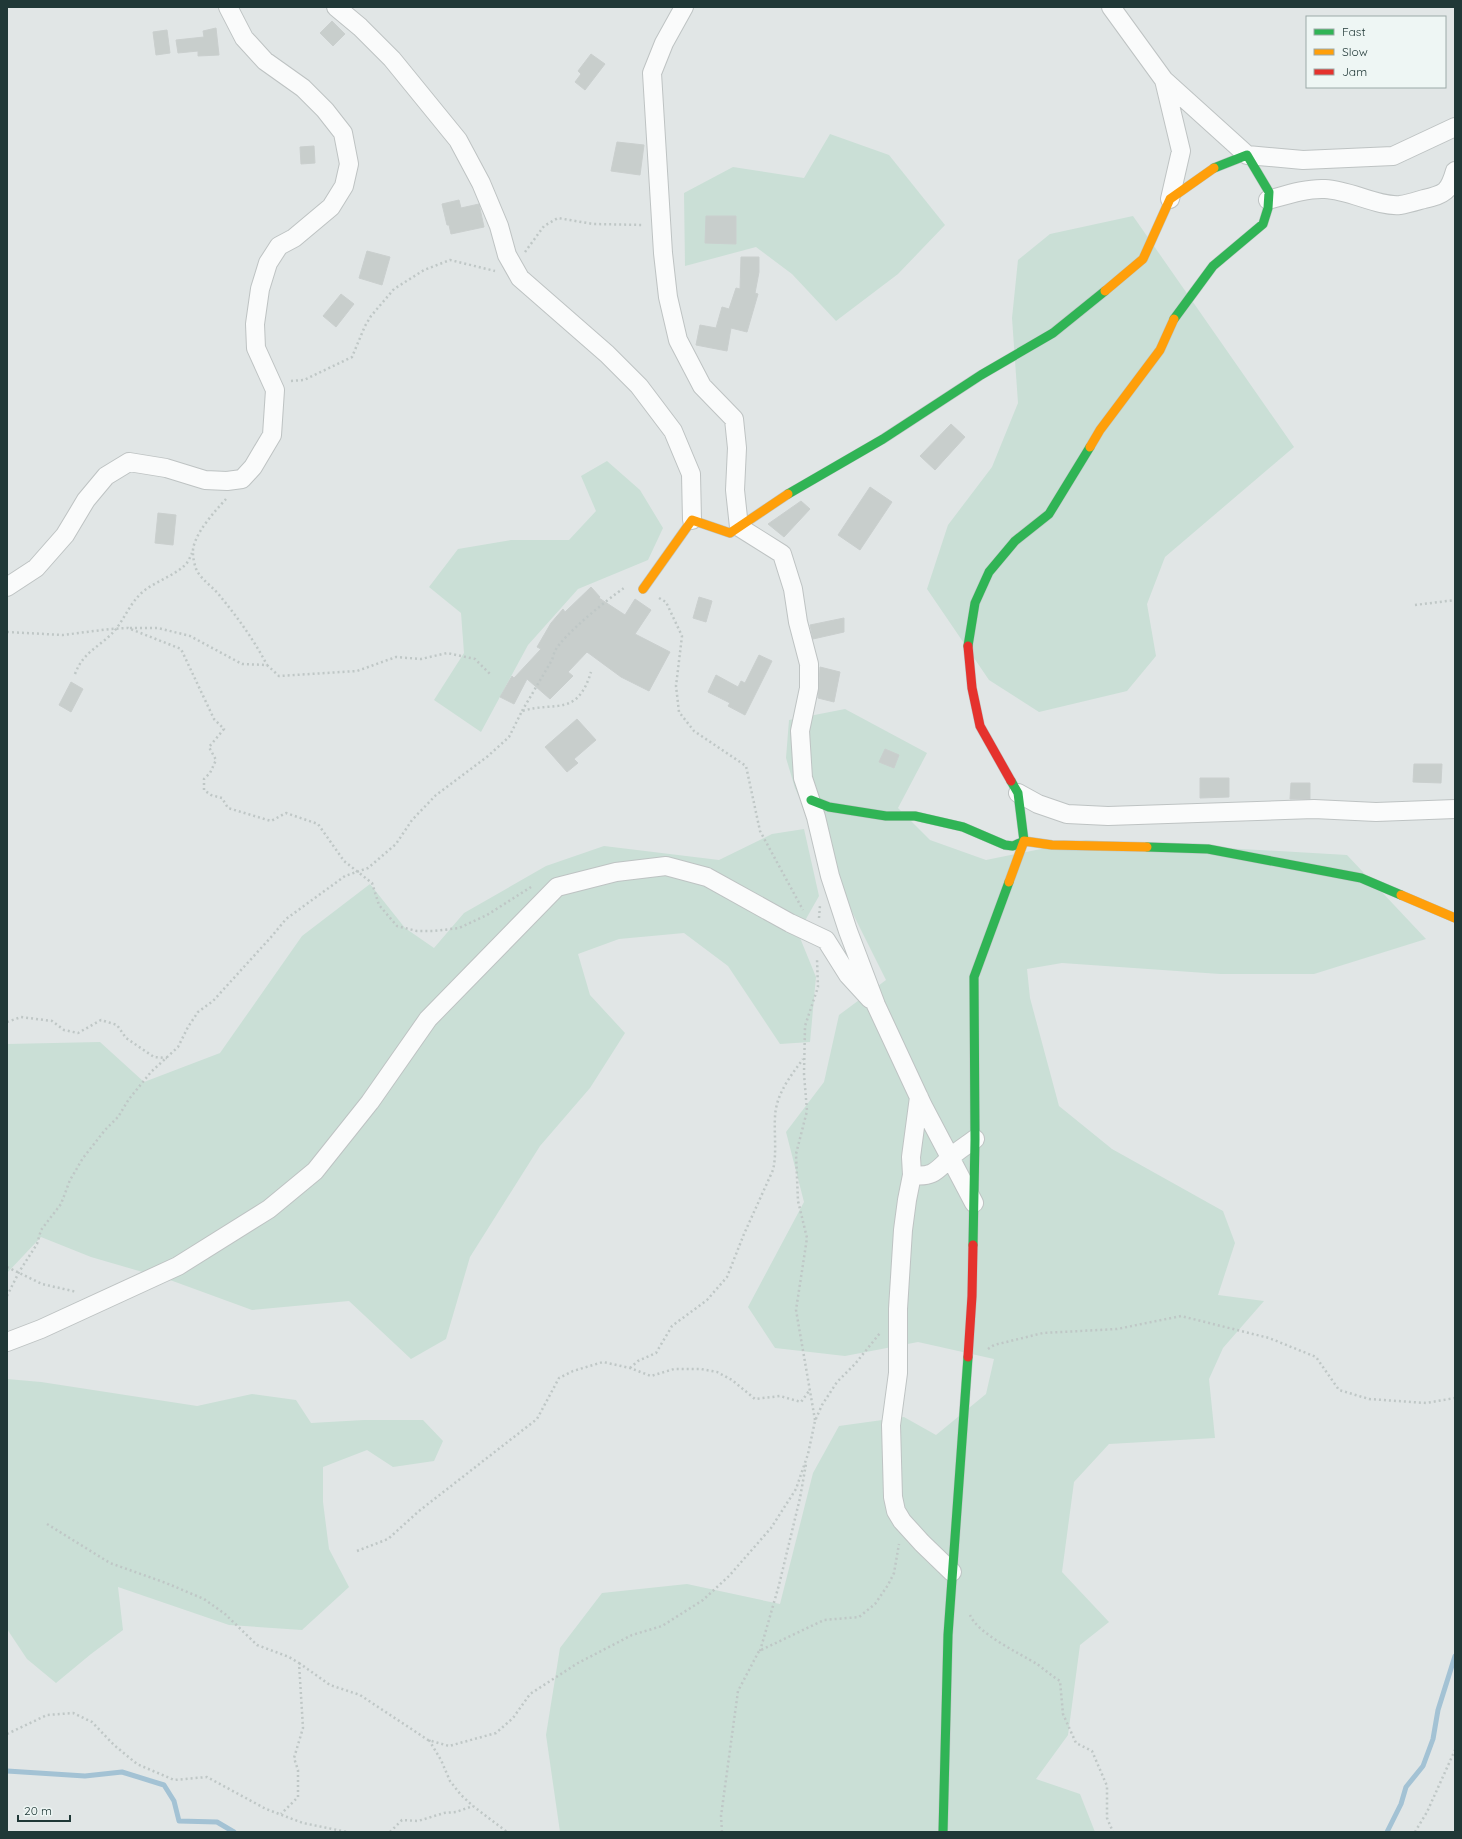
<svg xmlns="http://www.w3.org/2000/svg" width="1462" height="1839" viewBox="0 0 1462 1839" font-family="Quicksand,sans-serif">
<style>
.green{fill:#cadfd6}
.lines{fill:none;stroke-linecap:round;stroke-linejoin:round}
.stream{stroke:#a3c2d4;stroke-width:5}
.building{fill:#c8cecc;stroke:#cacfce}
.street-casing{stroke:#bec3c3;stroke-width:20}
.fast-casing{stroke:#bdc4c3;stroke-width:10}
.slow-casing{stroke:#bdc4c3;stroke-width:10}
.jam-casing{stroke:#bdc4c3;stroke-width:10}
.path{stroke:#bfc7c6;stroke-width:2.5;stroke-dasharray:2 3;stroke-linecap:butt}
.street{stroke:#fafbfb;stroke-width:18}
.fast{stroke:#30b455;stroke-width:9}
.slow{stroke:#ff9f0a;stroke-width:9}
.jam{stroke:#e5322d;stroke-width:9}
</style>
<rect width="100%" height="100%" fill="#e1e6e6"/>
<path class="green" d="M830,134L889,155L945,225L898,274L836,321L792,274L756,247L685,266L684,193L733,167L804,178Z
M1133,216L1294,447L1165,557L1147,604L1156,656L1127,691L1039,712L989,680L927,589L948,525L992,467L1018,403L1012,318L1018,260L1050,234Z
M607,461L640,490L663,528L648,560L578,589L528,645L481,732L434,700L464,653L461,613L429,587L458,549L511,540H569L596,511L581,476Z
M845,709L927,753L898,808L930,840L986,860L1086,840L1347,855L1426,939L1314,974H1220L1062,963L1027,969L1030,998L1059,1106L1112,1149L1223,1211L1235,1243L1218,1295L1264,1301L1223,1348L1209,1379L1215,1438L1109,1444L1074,1482L1062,1572L1109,1622L1080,1645L1068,1735L1036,1779L1080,1794L1095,1832H560L546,1735L560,1648L602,1593L687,1584L780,1604L813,1473L839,1426L904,1417L936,1435L986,1394L994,1359L918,1342L845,1356L775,1348L748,1307L804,1202L786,1132L824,1082L839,1015L886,980L851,910L795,788L786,758L789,720Z
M804,829L819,896L798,933L816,977L810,1042L780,1044L728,966L684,933L619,939L578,954L590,995L625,1033L590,1088L540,1146L470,1257L446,1339L411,1359L349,1301L252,1310L170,1280L91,1257L41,1237L7,1273V1044L100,1042L144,1082L220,1053L302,936L370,884L405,928L434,948L464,913L546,866L604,846L719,860L772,834Z
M7,1379L41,1382L197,1406L252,1394L296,1400L311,1423L364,1420H423L443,1441L434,1461L393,1467L367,1450L323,1467V1502L329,1549L349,1587L302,1630L229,1625L118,1587L123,1630L91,1654L56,1683L27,1659L7,1629Z"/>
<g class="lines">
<path class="stream" d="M7,1771L85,1776L122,1772L164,1785L174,1801L179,1821L217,1822L234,1832
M1387,1832L1401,1804L1406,1787L1423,1766L1433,1739L1438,1710L1455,1656"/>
</g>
<path class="building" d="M332,21L345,34L333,46L320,33Z
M216,28L219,55L198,56V51L178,53L176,40L204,37L203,31Z
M167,30L170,53L156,55L153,32Z
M591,54L605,64L585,90L575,82L581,74L578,71Z
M617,142L644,145L640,175L611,171Z
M314,146L315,163L301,164L300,147Z
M459,200L461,208L479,204L484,227L451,234L449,225H447L442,204Z
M706,216H736V244L705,243Z
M367,251L390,257L382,285L359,278Z
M741,257H759V272L755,293L758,294L747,332L731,328L727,351L696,345L700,325L716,328L722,307L729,309L736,288L740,289Z
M341,294L354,304L336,327L323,316Z
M951,424L965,437L935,470L920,456Z
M870,487L892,502L860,550L838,535Z
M801,501L810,509L784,537L768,524Z
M158,513L176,515L173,545L155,543Z
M591,587L600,597L599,598L625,615L635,599L651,610L635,634L670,652L649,691L621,677L587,652L568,672L573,676L550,699L527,679L514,704L500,697L512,676L514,678L541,649L537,647L551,623L563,609L565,612Z
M699,597L712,601L706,622L693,618Z
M844,618V632L813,639L810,625Z
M759,655L772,661L745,715L728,706L730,703L708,692L716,675L738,687L741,681L745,683Z
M820,667L840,672L834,702L818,698Z
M71,682L83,689L71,712L59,705Z
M577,719L596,740L574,759L578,763L567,772L545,747Z
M885,749L899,755L894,768L879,762Z
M1414,764H1442L1441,783L1413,782Z
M1200,778H1229V797L1200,798Z
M1291,783H1310V799H1290Z"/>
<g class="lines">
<g class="street-casing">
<path id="street" d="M336,7L360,27L392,59L458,140L481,183L499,226L507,255L520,278L607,354L639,386L673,431L691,474L692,520
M684,7L664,43L652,73L663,253L668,297L678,340L702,386L734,419L737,448L735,490L739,527L782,554L793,589L798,622L809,664V688L800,731L803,778L816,817L830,876L848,931L876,1005L923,1106L974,1203
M1111,7L1164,80L1247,155L1303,160L1393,156L1455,127
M1164,80L1181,151L1170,199
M1268,200C1286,195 1307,188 1325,189C1350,190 1378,207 1400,205C1408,204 1417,201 1424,199C1445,194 1449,192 1455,171
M7,587L36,568L65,535L86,500L106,476L129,462L166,468L205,480L227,481L242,479L253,467L272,435L275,390L256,348L255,324L260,289L268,263L279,246L294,238L331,207L344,186L349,164L343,133L325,110L303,88L265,61L244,38L228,7
M1018,793L1038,804L1067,814L1108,816L1314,809L1376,812L1455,809
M919,1097L911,1157L912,1175L907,1200L903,1230L898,1309V1373L891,1425L893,1497L896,1511L902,1521L922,1543L952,1572
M912,1175C933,1178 937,1170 950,1158C957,1151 967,1145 975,1139
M7,1342L41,1329L178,1266L269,1209L315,1171L370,1102L428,1019L557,887L616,872L666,866L707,877L790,923L826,940L848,975L870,999"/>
</g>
<g class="fast-casing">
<path id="fast" d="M1174,319L1213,266L1263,224L1268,208L1269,192L1247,155L1214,168
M788,494L883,439L981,375L1053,333L1105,291
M968,646L975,603L989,572L1015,541L1049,514L1090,447
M811,800L829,807L886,816H915L963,827L1005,845L1013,846L1024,841L1018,793L1011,781
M1147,847L1208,849L1361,878L1401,895
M973,1245L975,1139L974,977L1009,882
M943,1832L948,1635L968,1357"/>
</g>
<g class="slow-casing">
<path id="slow" d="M1105,291L1143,259L1170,199L1214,168
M1090,447L1100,430L1160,350L1174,319
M643,589L692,520L730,533L788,494
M1009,882L1024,841L1052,845L1147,847
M1401,895L1455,918"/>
</g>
<g class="jam-casing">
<path id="jam" d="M968,646L972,688L980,726L1011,781
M968,1357L972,1296L973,1245"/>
</g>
<path class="path" d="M525,252L544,226L558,218L593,224L644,225
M291,381L304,380L352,357L365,326L371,316L394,289L424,270L450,260L495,271
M226,499C215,511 191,537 193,554C193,558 195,567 197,571C203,581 214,588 220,596C238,618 254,640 267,665
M659,598L666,602L682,636L676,686L679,712L694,731L746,766L760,831L803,910
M1415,605L1455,600
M130,628H158L190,636L242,664L267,665L279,676L357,671L396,657L421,659L447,653L475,659L490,674
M7,632L63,635L110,629L128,628L181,649L214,719L224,729L209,747L216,760L210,773L204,779V790L211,795L222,798L228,808L271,821L286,813L318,824L344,861L372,883L379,905L397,926L417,931H434L459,928L487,915L531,887
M75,674C84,650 101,647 116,629C126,616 131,601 145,590C157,581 173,576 184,566C188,563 190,557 192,553
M522,711L552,660C553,657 554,653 555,651C564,634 608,599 624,588
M819,918L820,905
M7,1022L21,1017L52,1021L64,1030L78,1033L101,1020L117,1025L126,1038L154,1057L167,1058
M7,1267L42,1284L77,1292
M7,1296L19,1272L37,1244L41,1230L61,1204L70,1180L83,1158L105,1130L118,1117L129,1099L151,1072L178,1047L188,1027L198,1012L213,1001L272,936L286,919L345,876L368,868L396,844L412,820L436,795L488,756L509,737L522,711C557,701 577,717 591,672
M988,1349L994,1345L1043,1333L1117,1329L1181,1316L1269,1338L1316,1357L1339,1390L1369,1399L1426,1403L1455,1398
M630,1368L638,1361L656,1353L672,1326L707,1300L727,1277L744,1234L773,1170C777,1153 774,1135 775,1117C776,1094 790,1077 803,1059
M815,1420L796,1310L807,1238L798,1201L796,1154L807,1111L804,1074L805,1026L818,987L817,959
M47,1524L110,1563L166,1583L204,1599L225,1614L257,1645L289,1657L299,1663L303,1728L294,1758L298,1770V1797L281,1814
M357,1551L388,1539L419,1511L537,1419L559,1378L573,1371L603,1362L630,1368L651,1376L674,1369H701L717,1372L732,1380L755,1399L780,1396L801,1402L809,1391
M970,1615C978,1634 1019,1653 1037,1664C1045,1670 1052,1676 1060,1681L1063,1714L1076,1743L1092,1751L1107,1786V1818L1113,1832
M760,1651L779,1585L800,1498L806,1464
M299,1663L330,1685L360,1695L428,1740L449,1746L496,1733L513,1718L530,1694L578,1663L632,1635L662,1626L703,1600L729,1576L771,1528L796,1489L808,1454L815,1421L822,1405L837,1382L855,1364L880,1333
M7,1734L47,1715L73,1713L92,1722L114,1745L137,1764L174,1780L207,1777L266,1809L303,1823L347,1832
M429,1740L441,1760L450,1781L461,1795L473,1806L507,1832
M390,1832L402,1820L418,1821L444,1813L456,1812L473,1806
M722,1832L721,1816L738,1691L759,1651L824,1620L859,1617L875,1604L888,1585L894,1573L899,1544
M1415,1832L1427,1812L1455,1750"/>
<use href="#street" class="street"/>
<use href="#fast" class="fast"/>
<use href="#slow" class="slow"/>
<use href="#jam" class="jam"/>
</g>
<rect width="1462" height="1839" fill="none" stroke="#203837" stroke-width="16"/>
<rect x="1306" y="16" width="140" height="72" fill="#eef6f4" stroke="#9caaa8"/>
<rect x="1314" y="29" width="20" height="6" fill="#30b455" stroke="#9caaa8"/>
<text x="1342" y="36" font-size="12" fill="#203837">Fast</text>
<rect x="1314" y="49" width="20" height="6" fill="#ff9f0a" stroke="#9caaa8"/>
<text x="1342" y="56" font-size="12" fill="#203837">Slow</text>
<rect x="1314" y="69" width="20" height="6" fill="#e5322d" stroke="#9caaa8"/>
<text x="1342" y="76" font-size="12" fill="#203837">Jam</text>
<path d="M18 1815v6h52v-6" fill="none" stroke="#203837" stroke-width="2"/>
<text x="24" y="1815" font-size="12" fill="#203837" stroke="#eef6f4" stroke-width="3" paint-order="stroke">20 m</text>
</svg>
